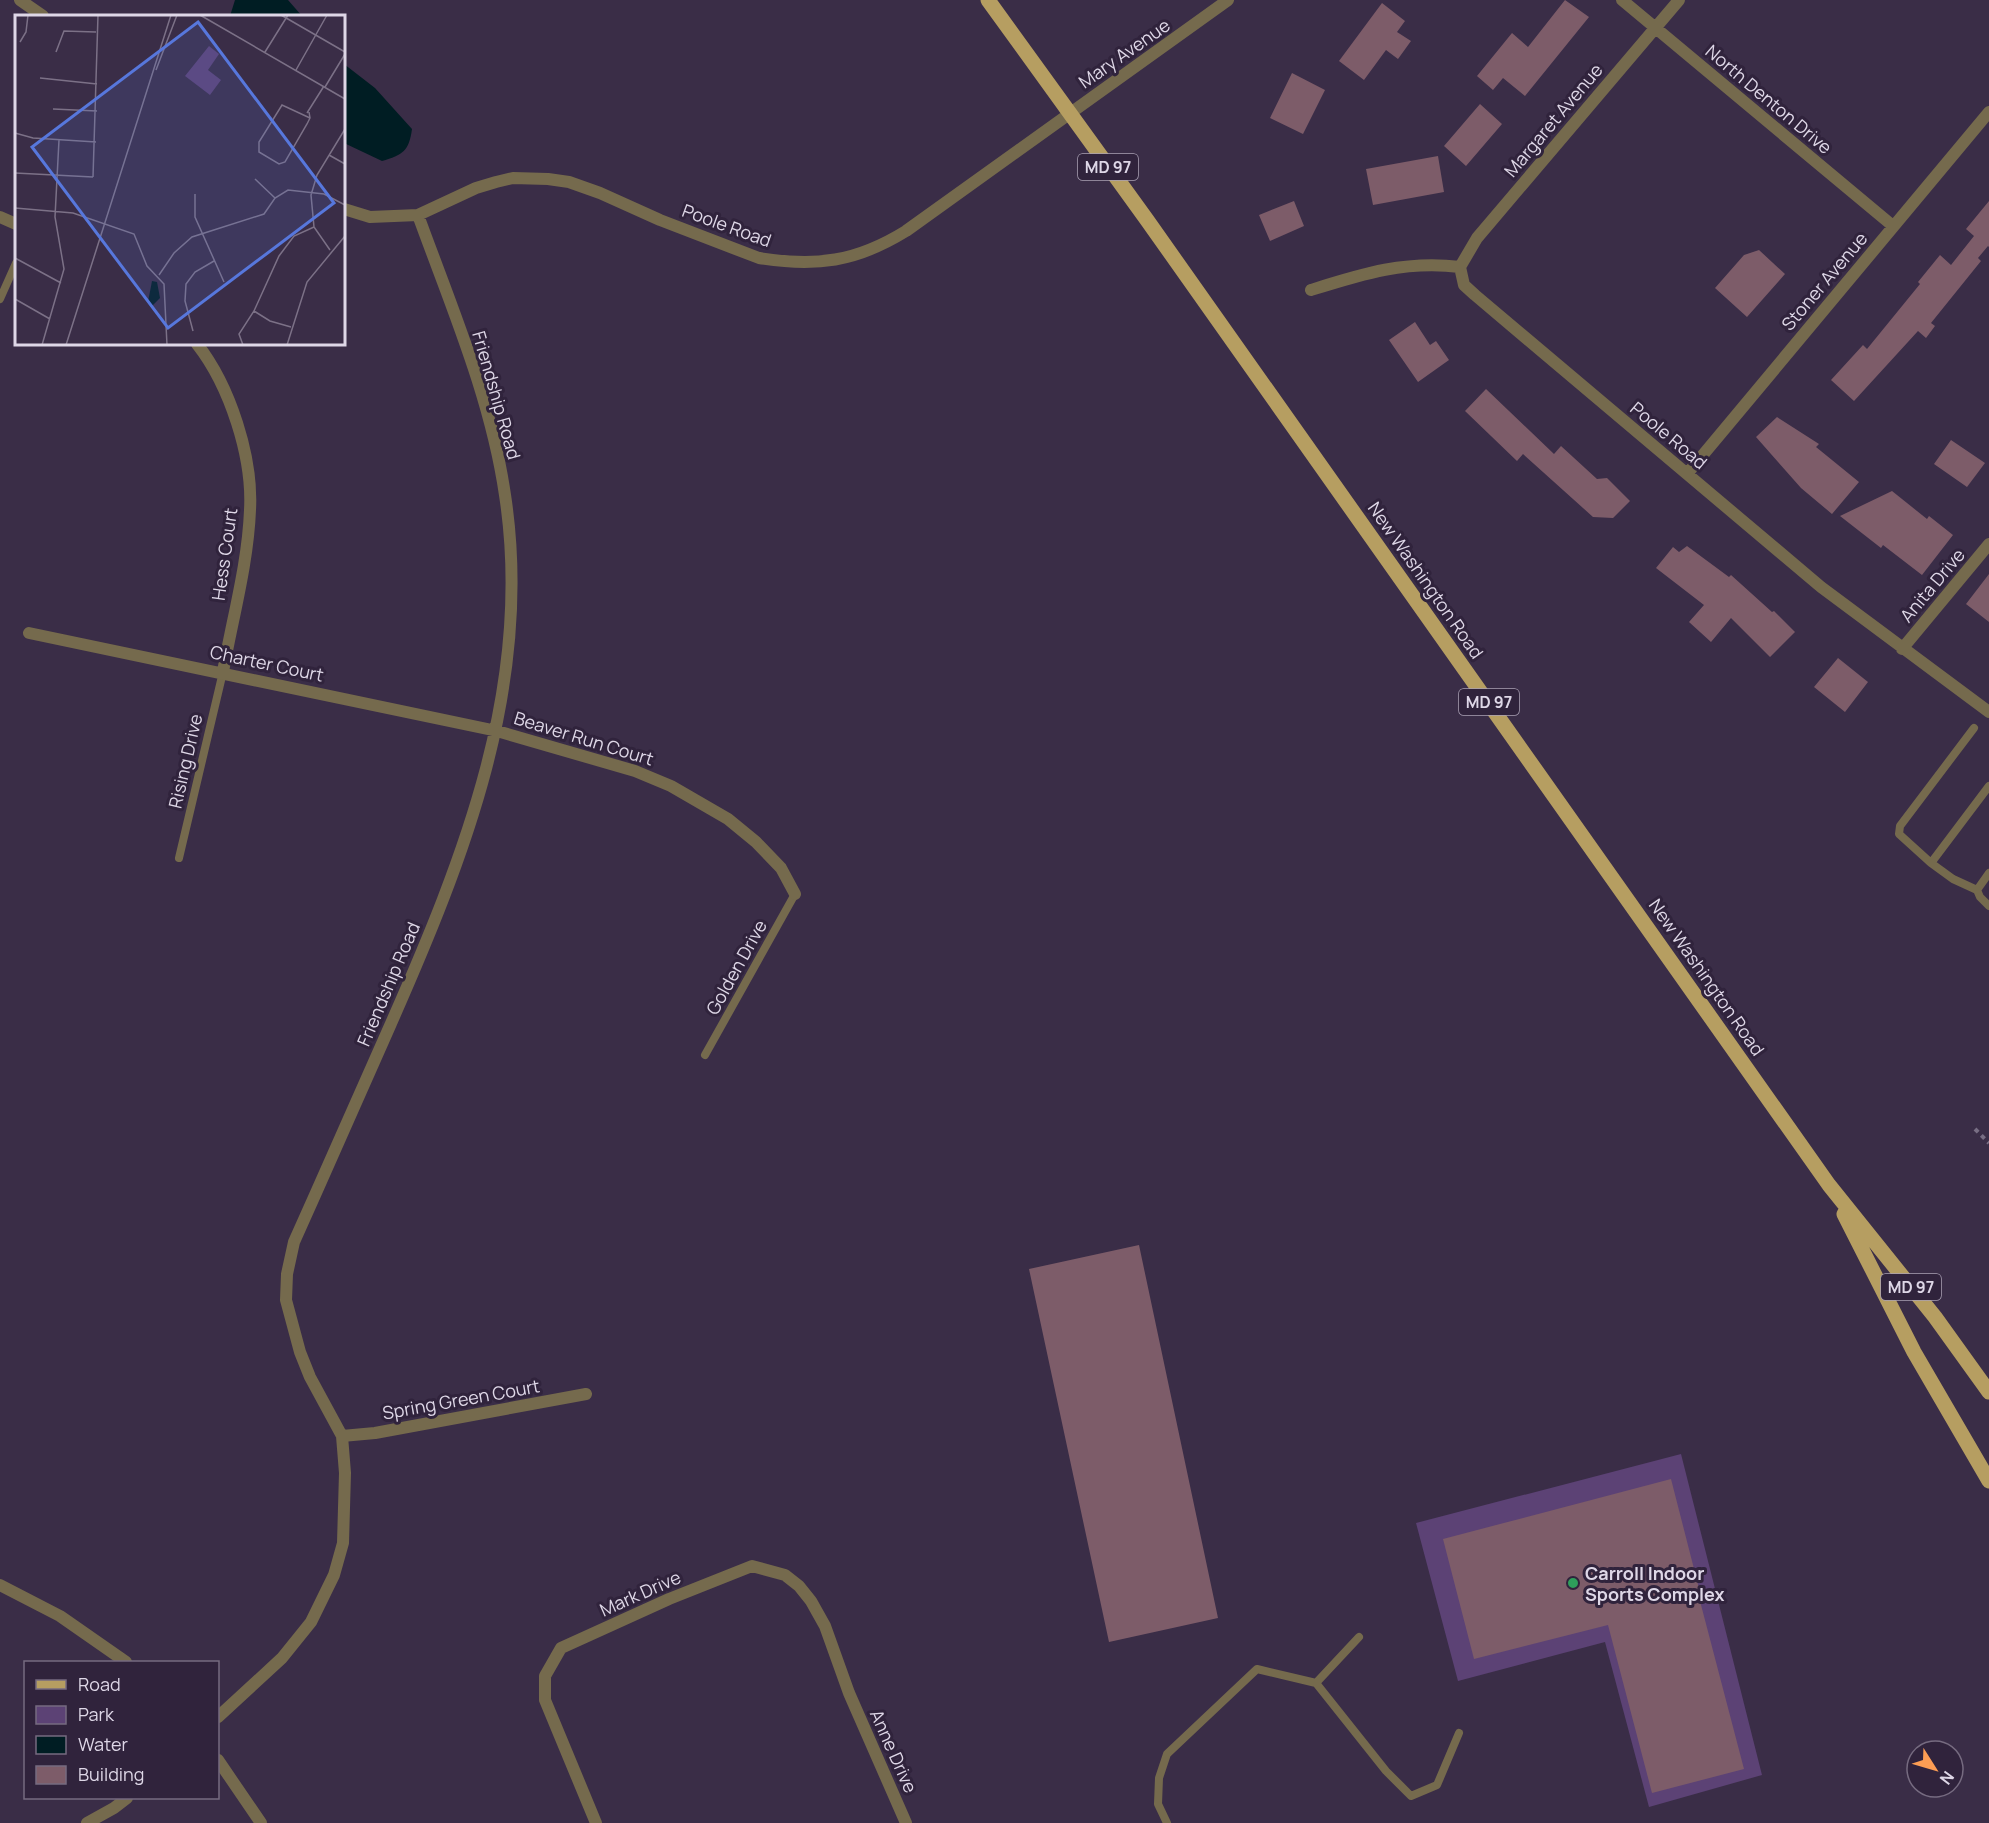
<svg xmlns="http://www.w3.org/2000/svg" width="1989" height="1823" viewBox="0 0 1989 1823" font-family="Manrope,sans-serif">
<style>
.green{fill:#5c4275}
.water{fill:#001d23}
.building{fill:#7d5c69}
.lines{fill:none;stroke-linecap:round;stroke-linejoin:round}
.path{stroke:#786e84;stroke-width:4;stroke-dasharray:4.5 4.5;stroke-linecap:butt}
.lane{stroke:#756a4d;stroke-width:8}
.street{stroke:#756a4d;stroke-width:12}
.primary{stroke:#b69e61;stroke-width:15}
.leisure-dot{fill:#2e9e5b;stroke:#30233c;stroke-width:2}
.labels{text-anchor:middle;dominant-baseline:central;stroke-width:6;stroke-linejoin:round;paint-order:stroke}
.shield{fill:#30233c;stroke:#aaa1b4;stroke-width:1.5}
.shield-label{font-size:16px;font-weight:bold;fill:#ded7e7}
.street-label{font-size:18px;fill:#ded7e7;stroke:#30233c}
.poi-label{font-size:18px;font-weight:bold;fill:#ded7e7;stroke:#30233c;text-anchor:start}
.inset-road{fill:none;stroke:#7c7187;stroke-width:1.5}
.view{fill:#5777dc;fill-opacity:0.15;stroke:#5777dc;stroke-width:3}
.inset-edge{fill:none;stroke:#ded7e7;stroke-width:3}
</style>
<rect width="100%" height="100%" fill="#3a2d47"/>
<path class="green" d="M1681,1454L1762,1775L1649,1807L1605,1642L1458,1681L1416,1523Z"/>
<path class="water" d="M235,0H288L302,16H230Z
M344,64L375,88L412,129C409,151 403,155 382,161L344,143Z"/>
<path class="building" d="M1565,0L1589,17L1525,96L1503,78L1493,90L1477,76L1512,33L1528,47Z
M1382,3L1405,21L1397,32L1411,41L1398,59L1386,50L1364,80L1339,61Z
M1292,73L1325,90L1303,134L1270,118Z
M1480,104L1502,124L1466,166L1444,146Z
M1438,156L1444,192L1373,205L1366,169Z
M1294,201L1304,226L1270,241L1259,215Z
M1989,201V247L1988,246L1978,258L1981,261L1931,323L1935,326L1926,338L1918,331L1854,401L1831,380L1863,345L1867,349L1920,284L1918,282L1940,255L1951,265L1974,236L1966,229Z
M1759,250L1785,274L1747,317L1715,288L1744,255Z
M1415,322L1430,345L1436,341L1449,360L1418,382L1389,340Z
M1486,389L1554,454L1561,446L1597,479L1607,478L1630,501L1613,518L1593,517L1523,454L1517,461L1465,411Z
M1777,417L1819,444L1816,447L1859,482L1832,514L1801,488L1756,437Z
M1951,440L1985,463L1967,487L1934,464Z
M1892,491L1927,519L1929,516L1953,535L1922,575L1883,545L1881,548L1840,516Z
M1687,546L1729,577L1731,575L1772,612L1774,611L1795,632L1770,657L1731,618L1711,642L1689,622L1704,605L1656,568L1673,547L1679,552Z
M1989,574V622L1966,604Z
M1838,658L1868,682L1845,712L1814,687Z
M1139,1245L1218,1618L1109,1642L1029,1269Z
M1671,1479L1702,1600L1700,1601L1744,1769L1652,1793L1608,1625L1474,1659L1443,1539Z"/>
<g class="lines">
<path class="path" d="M1975,1129L1989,1143"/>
<path class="lane" d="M0,299L16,263
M179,858L223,672
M1931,863L1899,834L1900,826L1974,728
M1989,873L1977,890L1980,897L1989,906
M1977,890L1953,879L1931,863L1989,786
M705,1055L795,894
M1316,1683L1386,1771L1411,1796L1437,1785L1459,1733
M1167,1823L1158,1804L1159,1778L1167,1754L1257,1669L1316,1683L1359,1637"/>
<path class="street" d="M20,0L43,16
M1622,0L1893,226
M344,209L370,217L418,215L476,188L496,182L513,178L548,179L569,182L600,193L660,220L759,258C816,267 856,262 906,231L1228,0
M0,217L16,224
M1460,267L1464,285L1475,295L1821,587L1989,712
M1460,267L1477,238L1679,0
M1311,290C1362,274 1406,260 1460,267
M197,344C230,386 253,457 250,510C248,564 232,620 223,672
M1687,474L1989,112
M29,633L497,731L635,771L671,786L728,819L756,842L781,868L795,894
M1902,649L1989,544
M342,1436L375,1433L586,1394
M0,1585L60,1616L126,1662
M218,1717L282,1658L311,1622L334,1575L343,1543L345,1473L342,1436L310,1377L300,1352L286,1300L287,1274L294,1242C326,1171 357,1100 389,1028C464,858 534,684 505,495C491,398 451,306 418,215
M218,1760L261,1823
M87,1823L114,1808L127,1798
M596,1823L545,1700V1676L561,1648L669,1599L752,1566L785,1575L799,1586L811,1601L825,1626L849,1693L906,1823"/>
<path class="primary" d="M988,0L1147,220L1829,1185L1935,1317L1989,1392
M1844,1214L1914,1352L1989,1481"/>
</g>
<circle class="leisure-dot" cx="1573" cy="1583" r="6"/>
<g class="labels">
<g class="shield">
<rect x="1078" y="154" width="60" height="26" rx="4.5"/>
<rect x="1459" y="689" width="60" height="26" rx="4.5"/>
<rect x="1881" y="1274" width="60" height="26" rx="4.5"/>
</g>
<g class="shield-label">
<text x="1108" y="167">MD 97</text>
<text x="1489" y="702">MD 97</text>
<text x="1911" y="1287">MD 97</text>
</g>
<g class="street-label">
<text transform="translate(1124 53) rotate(-35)">Mary Avenue</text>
<text transform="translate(1769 99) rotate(40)">North Denton Drive</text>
<text transform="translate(1553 120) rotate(-50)">Margaret Avenue</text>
<text transform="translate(727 225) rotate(20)">Poole Road</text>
<text transform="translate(1824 281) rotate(-50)">Stoner Avenue</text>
<text transform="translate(497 395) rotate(74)">Friendship Road</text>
<text transform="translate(1669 435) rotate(40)">Poole Road</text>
<text transform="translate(224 554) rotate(-82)">Hess Court</text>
<text transform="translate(1426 580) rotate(55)">New Washington Road</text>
<text transform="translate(1932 585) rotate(-50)">Anita Drive</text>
<text transform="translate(267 663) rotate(12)">Charter Court</text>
<text transform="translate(584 738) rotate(17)">Beaver Run Court</text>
<text transform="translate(185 761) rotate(-77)">Rising Drive</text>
<text transform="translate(736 967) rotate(-61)">Golden Drive</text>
<text transform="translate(1707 977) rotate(55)">New Washington Road</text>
<text transform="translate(388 984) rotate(-67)">Friendship Road</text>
<text transform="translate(461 1399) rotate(-10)">Spring Green Court</text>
<text transform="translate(640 1593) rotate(-24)">Mark Drive</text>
<text transform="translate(894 1751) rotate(66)">Anne Drive</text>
</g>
<g class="poi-label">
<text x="1585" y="1573">Carroll Indoor<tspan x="1585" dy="21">Sports Complex</tspan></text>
</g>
</g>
<g transform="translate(15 15)">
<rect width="330" height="330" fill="#3a2d47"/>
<path d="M194,31L204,39L193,55L206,65L195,80L170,61Z" fill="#5c4275"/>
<path d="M137,266L142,267L145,283L137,291L133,287Z" fill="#001d23"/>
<path class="inset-road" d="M185,0L330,84M266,0L330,37M5,27L11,17L13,0M41,37L49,16L81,17M250,37L273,0M141,55L162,0M281,55L312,0M25,63L82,69M310,72L330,39M38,94L82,96M294,97L295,103L292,109L270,147L264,149L244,137V127L267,90L295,103M292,98L309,71M0,118L18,123L81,127M314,140L330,149M0,158L78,162M78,162L83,0M240,164L260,183M180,179V202L209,267M0,193L58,198L119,219L132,251L149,269L152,330M315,235L299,212L296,180L302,160L330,114M0,243L46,268M144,260L159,238L177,222L249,199L260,183L273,175L309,179L330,190M0,284L35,304M239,296L255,306L276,312M178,316L170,286L171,269L180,257L199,246M27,330L49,254L40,202L44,125M51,330L156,0M228,330L224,319L239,296L264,241L279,221L299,212M272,330L292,267L330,221"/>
<path class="view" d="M183,7L319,188L153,313L17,132Z"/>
<rect width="330" height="330" class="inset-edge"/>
</g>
<rect x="24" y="1661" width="195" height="138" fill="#30233c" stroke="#766b80" stroke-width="1.5"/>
<rect x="36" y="1680" width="30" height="9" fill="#b69e61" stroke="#766b80" stroke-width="1.5"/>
<text x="78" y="1691" font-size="18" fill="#ded7e7">Road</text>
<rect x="36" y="1706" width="30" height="18" fill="#5c4275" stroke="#766b80" stroke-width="1.5"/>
<text x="78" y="1721" font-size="18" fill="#ded7e7">Park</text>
<rect x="36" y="1736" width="30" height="18" fill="#001d23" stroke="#766b80" stroke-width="1.5"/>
<text x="78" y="1751" font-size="18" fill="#ded7e7">Water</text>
<rect x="36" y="1766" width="30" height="18" fill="#7d5c69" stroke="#766b80" stroke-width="1.5"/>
<text x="78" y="1781" font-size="18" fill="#ded7e7">Building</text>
<g transform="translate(1935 1769) rotate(127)"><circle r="28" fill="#30233c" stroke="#766b80" stroke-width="1.5"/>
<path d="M0-4.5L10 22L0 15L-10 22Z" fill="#fc9d54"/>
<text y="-9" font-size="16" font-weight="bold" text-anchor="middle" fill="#ded7e7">N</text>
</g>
</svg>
